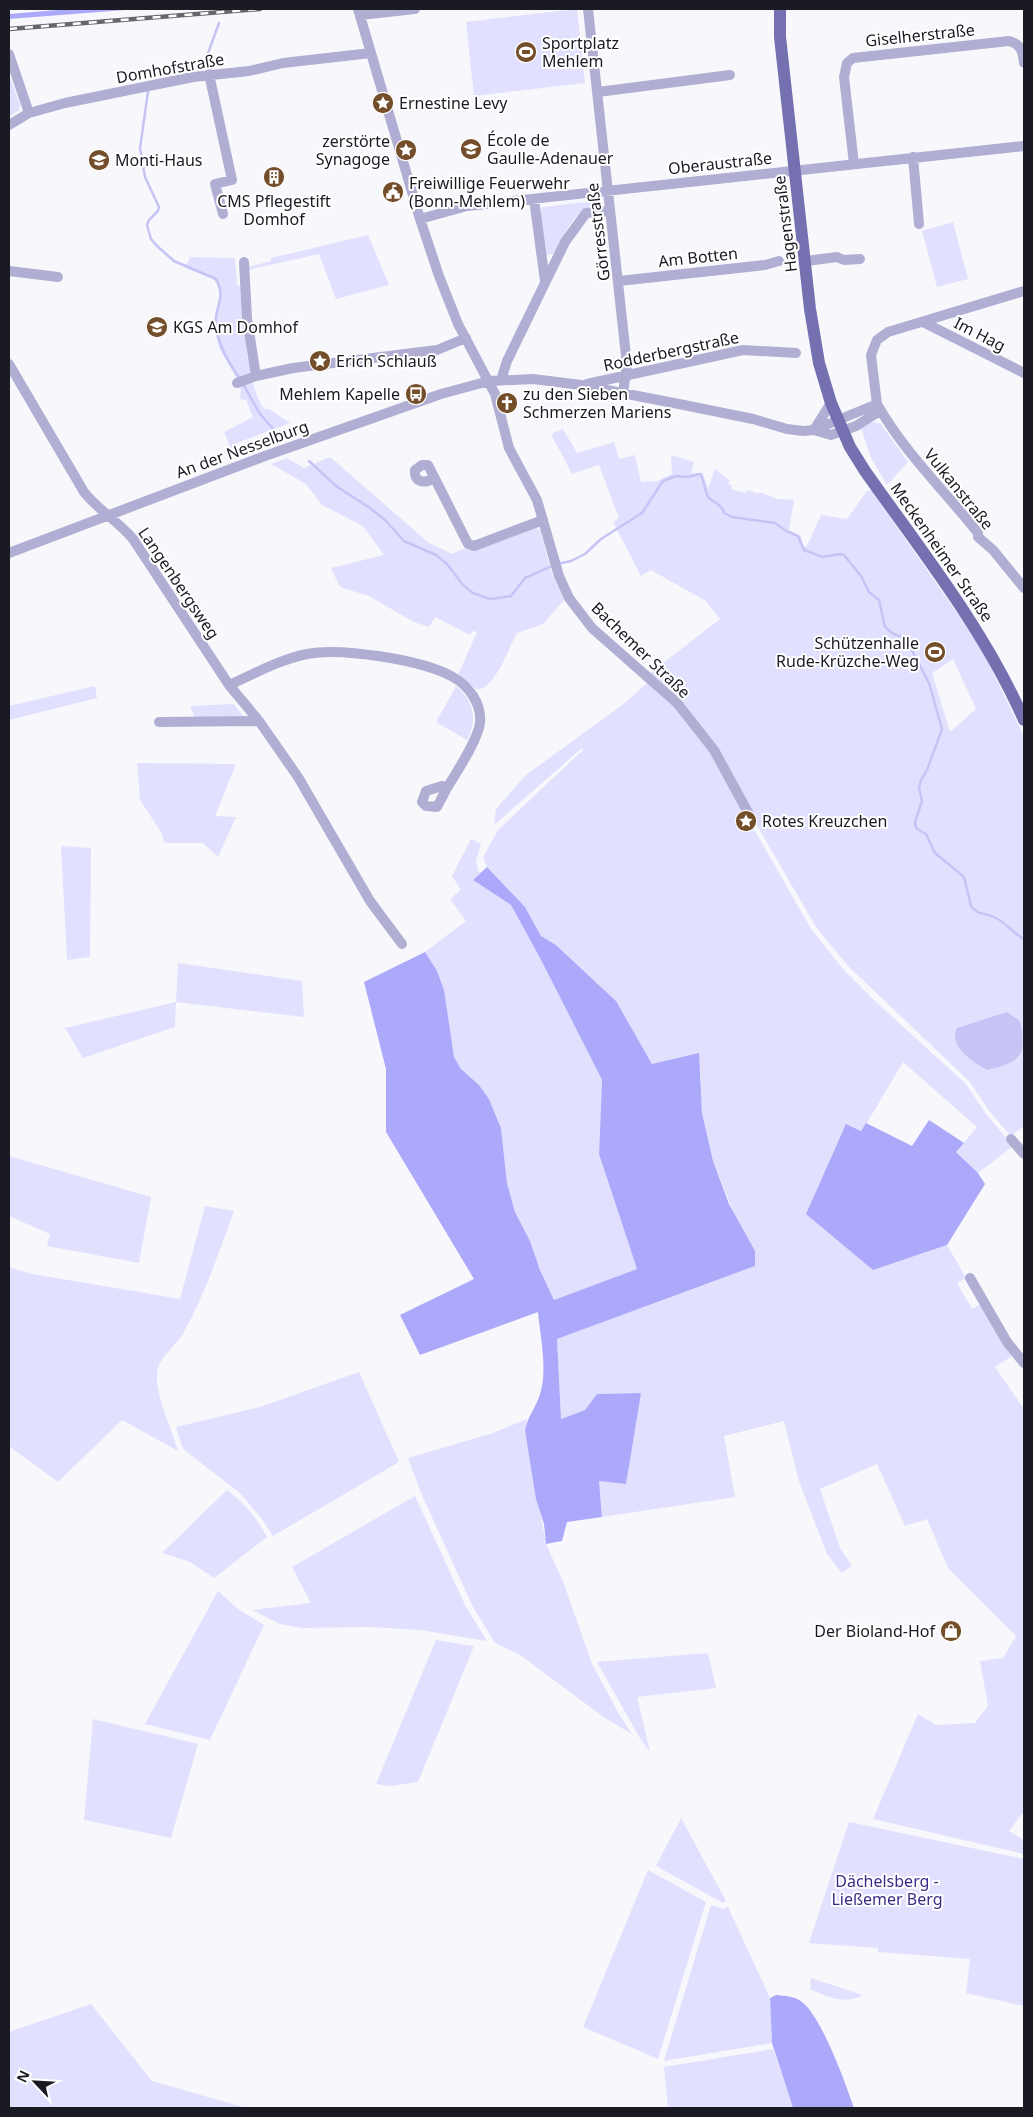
<svg xmlns="http://www.w3.org/2000/svg" width="1033" height="2117" viewBox="0 0 1033 2117" font-family="'Noto Sans',sans-serif">
<style>
.green{fill:#e1e1ff;fill-rule:evenodd}
.forest{fill:#ada9fa}
.water{fill:#c5c4f5}
.lines{fill:none;stroke-linecap:round;stroke-linejoin:round}
.stream{stroke:#c5c4f5;stroke-width:2.5}
.minor{stroke:#b0afd3;stroke-width:10}
.major{stroke:#7571b1;stroke-width:12}
.rail-casing{stroke:#66666d;stroke-width:4.5}
.rail{stroke:#fff;stroke-width:2.5;stroke-dasharray:8;stroke-linecap:butt}
.labels{text-anchor:middle;dominant-baseline:central;stroke-width:4;stroke-linejoin:round;paint-order:stroke}
.street-label{font-size:16px;fill:#1a1a22;stroke:#fff}
.poi-label{font-size:16px;fill:#1a1a22;stroke:#fff;text-anchor:start}
.park-label{font-size:16px;fill:#3c2b86;stroke:#fff}
</style>
<rect width="100%" height="100%" fill="#f7f7fc"/>
<path class="green" d="M577,9L585,83L474,96L466,22Z
M9,75L20,105L19,110L9,117Z
M595,201L600,205L601,208C596,209 589,208 585,210C572,215 561,241 556,253L547,255L540,212L542,207Z
M953,222L968,279L937,287L922,231Z
M368,235L389,285L336,299L319,254L248,270V267L271,261V258Z
M190,257L235,258L237,285L242,287L247,355L254,372L253,383L258,399L264,409H269L290,423L237,443L233,454L224,432L253,417L246,400L240,399L241,386L219,348L213,324L220,295L217,284L212,278L185,268Z
M875,422L881,424L908,462L887,485L871,458L861,428L868,423Z
M563,429L577,453L614,442L619,459L635,455L641,482L657,481L672,474L671,455L694,462L691,473H703L708,488L715,469L730,481L728,484L732,485L731,489L745,493L747,490L759,494V492L778,499L794,500L789,530L801,536L803,547L807,546L821,515L847,519L867,491L871,490L980,646L1024,736V1126L1011,1136L990,1112L969,1081L848,966L816,927L744,803L717,749L649,674L720,619L706,601L651,570L641,576L613,522L619,518L599,465L572,474L551,434ZM953,659L976,709L950,732L932,673Z
M330,457L429,543L452,554L463,549L473,550L534,527L540,530L552,574L564,600L543,624L517,633C509,647 493,693 476,689L458,675L477,632L473,631L470,635L435,617L429,627L414,622L369,596L340,587L331,568L384,555L363,526L322,505L306,484L271,464L287,458L304,468Z
M649,681L675,705L712,751L743,810L811,929L843,969L876,1002L966,1084L986,1114L1013,1146L978,1173L956,1152L977,1127L903,1062L862,1131L846,1124L873,1270L947,1245L966,1278L957,1283L972,1309L981,1304L1012,1356L995,1367L1024,1409V1811L1009,1831L1024,1840V1854L873,1819L918,1714L936,1725L975,1723L988,1706L980,1661L1003,1658L1016,1636L948,1568L927,1519L905,1526L877,1464L820,1489L840,1548L852,1566L842,1573L827,1554L799,1481L784,1421L724,1436L735,1497L602,1517L599,1480L641,1393L597,1394L585,1410L561,1419L557,1339L755,1266L713,1161L702,1113L700,1067L652,1064L616,1001L556,945L541,936L525,907L487,867L483,857L498,830L583,750L582,748L494,825L496,809L526,775L625,703Z
M95,686L97,698L9,720V706Z
M456,686C474,700 478,720 467,740L436,722Z
M234,704L244,717H195L190,706Z
M137,763L236,764L215,816L236,817L218,857L203,843H165L161,832L140,800Z
M471,839L481,844L476,861L478,871L481,872L473,880L511,905L540,958L602,1081L599,1154L637,1269L554,1300L540,1270L530,1241L515,1212L507,1183L501,1128L489,1099L479,1085L461,1069L454,1057L449,1028L425,952L466,921L450,899L461,890L452,876Z
M61,846L91,848L90,957L67,960Z
M178,963L302,981L304,1017L176,1002L175,1027L83,1058L65,1028L176,1002Z
M9,1156L151,1197L139,1263L47,1246L50,1234L9,1216Z
M205,1206L234,1211C219,1252 205,1294 184,1332C177,1345 158,1358 157,1373C155,1395 172,1429 178,1451L122,1420L58,1482L9,1446V1267L32,1274L180,1299Z
M359,1372L399,1462L273,1536L262,1519L240,1493L183,1449L176,1427L260,1407Z
M527,1419L525,1430L546,1544L564,1584L592,1664L619,1714L632,1734L605,1718L520,1655L495,1643L472,1605L421,1493L408,1458L493,1433Z
M227,1490C244,1502 257,1519 267,1537L214,1578L190,1562L162,1553Z
M415,1496L466,1607L487,1641L420,1630L370,1627L301,1628L280,1624L252,1610L311,1603L292,1567Z
M218,1591L238,1609L264,1625L210,1740L145,1724Z
M436,1640L474,1646L418,1782L390,1786L376,1784Z
M708,1653L716,1688L637,1697L650,1752L641,1740L597,1662Z
M93,1719L198,1744L171,1838L84,1820Z
M681,1818L726,1901L723,1903L656,1866Z
M849,1822L1024,1859V2006L966,1993L970,1959L878,1952V1948L809,1943Z
M648,1870L706,1902L658,2059L583,2027Z
M711,1905L723,1909L728,1907L770,1998L772,2043L664,2061Z
M811,1978L863,1995C844,2005 828,1997 810,1989Z
M91,2004L152,2081L246,2108H41L40,2106L33,2108H9V2032Z
M773,2049L793,2108H668L664,2067Z"/>
<path class="forest" d="M69,9H138L9,19V14Z
M487,867L525,907L541,936L556,945L616,1001L652,1064L699,1053L702,1113L713,1161L729,1204L755,1251V1266L557,1339L561,1419L585,1410L597,1394L641,1393L626,1484L599,1481L602,1517L567,1522L562,1541L546,1544L544,1524L536,1499L525,1430C528,1416 536,1407 540,1394C548,1369 540,1336 538,1312L420,1355L400,1315L474,1279L386,1132V1069L364,982L425,952L437,971L444,990L454,1057L461,1069L479,1085L489,1099L501,1128L507,1183L515,1212L530,1241L540,1270L554,1300L637,1269L599,1154L602,1080L540,958L511,905L473,880Z
M929,1120L964,1143L956,1152L978,1173L985,1184L947,1245L873,1270L806,1214L846,1124L861,1131L866,1123L912,1146Z
M776,1995C785,1996 795,1996 802,2002C821,2016 846,2084 854,2108H793L772,2043L770,1998Z"/>
<path class="water" d="M1007,1012L1020,1021C1027,1056 1021,1062 987,1070C973,1062 948,1047 957,1028Z"/>
<g class="lines">
<path class="stream" d="M203,67L219,23
M148,92L140,148L145,177L159,207L158,211L149,220L147,225L151,239L157,246L174,261L216,279C227,298 214,307 216,325C218,345 229,363 240,379
M243,384L260,414L276,432
M309,461L336,486L370,508L385,520L404,541L436,555L447,564L463,585L473,593L490,599L511,596L525,578L552,566
M557,564L571,561L585,554L601,539L642,513L663,481L676,476L688,477L700,474C705,481 704,492 709,498C715,504 722,504 724,513L732,517L775,523L786,531L798,536L804,550L823,557L840,554L844,555L861,576L869,592L879,600L885,627L892,633L906,639L929,683L942,729L927,770L921,780L919,787L922,801L915,822L916,828L926,834L935,853L964,877L971,906C977,915 987,913 996,918C1006,923 1014,934 1024,939"/>
<path class="minor" d="M358,9L420,219L439,276L458,324L495,394L509,448L537,500L559,576L569,598L592,628L677,703L714,750L751,818
M588,9L627,365L623,393
M360,15L415,9
M9,54L29,113
M209,74L232,180L215,184L223,214
M598,92L730,75
M9,125L29,113L65,103L193,77L249,71L283,63L371,53
M913,157L919,224
M854,164L844,77L847,63L853,58L1009,41C1021,44 1023,52 1024,63
M534,199L545,281
M420,219L467,206L1024,146
M806,261L837,257L844,260L860,259
M244,262L247,318L256,376
M9,271L58,277
M619,281L765,265L779,261
M923,322L1024,373
M9,364L84,492C98,510 118,521 133,539L229,685L259,721L298,777L370,901L402,944
M501,380L507,361L565,242L586,213L610,211
M237,383L256,376L293,368L437,350L466,338
M587,384L743,350L796,353
M877,404C904,452 944,490 978,533V537L993,550L1024,588
M814,430L831,435L856,426L875,414L877,404L871,355L877,340L888,332L1024,291
M814,430L831,403
M434,478C425,484 414,483 415,470L422,465H428L468,544L474,546L543,520
M9,553L265,456L441,394L489,381L533,379L581,385L684,405L753,419L787,429L803,431L814,430L877,404
M229,685C254,674 281,659 307,654C341,647 423,660 453,677C469,686 482,704 480,723C478,740 456,773 447,788L442,786L426,791L422,802L426,806L437,807L447,788
M159,722L259,721
M1011,1139L1024,1154
M970,1278L1007,1342L1024,1363"/>
<path class="major" d="M780,9V37L810,309L819,363L831,403L850,447L865,471C922,552 984,629 1024,720"/>
<g class="rail-casing">
<path id="rail" d="M9,29L260,9"/>
</g>
<use href="#rail" class="rail"/>
</g>
<defs>
<g id="stadium-disc" transform="scale(1.125)"><circle r="9.5" fill="#744e2a" stroke="#fff"/><path d="M0-5a6.5 5 0 1 0 0 10a6.5 5 0 1 0 0-10ZM-3.5-1.8h7v3.6h-7Z" fill="#fff"/></g>
<g id="sight-disc" transform="scale(1.125)"><circle r="9.5" fill="#744e2a" stroke="#fff"/><path d="M0-6L1.8-2.2L6-1.7L2.9 1.2L3.7 5.4L0 3.3L-3.7 5.4L-2.9 1.2L-6-1.7L-1.8-2.2Z" fill="#fff"/></g>
<g id="school-disc" transform="scale(1.125)"><circle r="9.5" fill="#744e2a" stroke="#fff"/><path d="M0-5L7-2L0 1L-7-2ZM-4 1L0 2.5L4 1V4Q0 6-4 4Z" fill="#fff"/></g>
<g id="building-disc" transform="scale(1.125)"><circle r="9.5" fill="#744e2a" stroke="#fff"/><path d="M-4-6H4V6H1V3H-1V6H-4ZM-2.5-4.3h1.7v1.8h-1.7ZM.8-4.3h1.7v1.8H.8ZM-2.5-1h1.7V.8h-1.7ZM.8-1h1.7V.8H.8Z" fill="#fff"/></g>
<g id="civic-disc" transform="scale(1.125)"><circle r="9.5" fill="#744e2a" stroke="#fff"/><path d="M-.6-6.5H3V-4.5H.6V-3L4-1V1h2V6H-6V1h2V-1L-.6-3ZM-1.2 2.5V6h2.4V2.5Z" fill="#fff"/></g>
<g id="bus-disc" transform="scale(1.125)"><circle r="9.5" fill="#744e2a" stroke="#fff"/><path d="M-5-6H5V4H4V6H2V4H-2V6H-4V4H-5ZM-3.5-4V0h7V-4ZM-3.5 1.2v1.5H-2V1.2ZM2 1.2v1.5H3.5V1.2Z" fill="#fff"/></g>
<g id="church-disc" transform="scale(1.125)"><circle r="9.5" fill="#744e2a" stroke="#fff"/><path d="M-1.2-6h2.4v3.5h3.3v2.4h-3.3V6h-2.4V-.1h-3.3v-2.4h3.3Z" fill="#fff"/></g>
<g id="shop-disc" transform="scale(1.125)"><circle r="9.5" fill="#744e2a" stroke="#fff"/><path d="M-5-2.5h2.3a2.7 3.5 0 0 1 5.4 0H5L5.5 6h-11ZM-1.5-2.5h3a1.5 2.3 0 0 0-3 0Z" fill="#fff"/></g>
</defs>
<g fill-rule="evenodd">
<use href="#stadium-disc" x="526" y="52"/>
<use href="#sight-disc" x="383" y="103"/>
<use href="#school-disc" x="471" y="149"/>
<use href="#sight-disc" x="406" y="150"/>
<use href="#school-disc" x="99" y="160"/>
<use href="#building-disc" x="274" y="177"/>
<use href="#civic-disc" x="393" y="192"/>
<use href="#school-disc" x="157" y="327"/>
<use href="#sight-disc" x="320" y="361"/>
<use href="#bus-disc" x="416" y="394"/>
<use href="#church-disc" x="507" y="403"/>
<use href="#stadium-disc" x="935" y="652"/>
<use href="#sight-disc" x="746" y="821"/>
<use href="#shop-disc" x="951" y="1631"/>
</g>
<g class="labels">
<g class="street-label">
<text transform="translate(920 35) rotate(-6)">Giselherstraße</text>
<text transform="translate(170 68) rotate(-10)">Domhofstraße</text>
<text transform="translate(720 163) rotate(-6)">Oberaustraße</text>
<text transform="translate(785 224) rotate(-97)">Hagenstraße</text>
<text transform="translate(598 232) rotate(-97)">Görresstraße</text>
<text transform="translate(698 257) rotate(-6)">Am Botten</text>
<text transform="translate(980 334) rotate(27)">Im Hag</text>
<text transform="translate(671 351) rotate(-12)">Rodderbergstraße</text>
<text transform="translate(242 449) rotate(-20)">An der Nesselburg</text>
<text transform="translate(959 489) rotate(51)">Vulkanstraße</text>
<text transform="translate(942 552) rotate(55)">Meckenheimer Straße</text>
<text transform="translate(179 583) rotate(56)">Langenbergsweg</text>
<text transform="translate(641 650) rotate(44)">Bachemer Straße</text>
</g>
<g class="poi-label">
<text x="542" y="43">Sportplatz<tspan x="542" dy="18">Mehlem</tspan></text>
<text x="399" y="103">Ernestine Levy</text>
<text x="487" y="140">École de<tspan x="487" dy="18">Gaulle-Adenauer</tspan></text>
<text x="390" y="141" text-anchor="end">zerstörte<tspan x="390" dy="18">Synagoge</tspan></text>
<text x="115" y="160">Monti-Haus</text>
<text x="409" y="183">Freiwillige Feuerwehr<tspan x="409" dy="18">(Bonn-Mehlem)</tspan></text>
<text x="274" y="201" text-anchor="middle">CMS Pflegestift<tspan x="274" dy="18">Domhof</tspan></text>
<text x="173" y="327">KGS Am Domhof</text>
<text x="336" y="361">Erich Schlauß</text>
<text x="400" y="394" text-anchor="end">Mehlem Kapelle</text>
<text x="523" y="394">zu den Sieben<tspan x="523" dy="18">Schmerzen Mariens</tspan></text>
<text x="919" y="643" text-anchor="end">Schützenhalle<tspan x="919" dy="18">Rude-Krüzche-Weg</tspan></text>
<text x="762" y="821">Rotes Kreuzchen</text>
<text x="935" y="1631" text-anchor="end">Der Bioland-Hof</text>
</g>
<g class="park-label">
<text x="887" y="1881">Dächelsberg -<tspan x="887" dy="18">Ließemer Berg</tspan></text>
</g>
</g>
<rect width="1033" height="2117" fill="none" stroke="#1a1a22" stroke-width="20"/>
<g transform="translate(35 2082) rotate(295)" stroke="#ffffff" stroke-width="4" paint-order="stroke">
<path d="M0-4L9 19L0 12L-9 19Z" fill="#1a1a22"/>
<text y="-8" font-size="14" font-weight="bold" text-anchor="middle" fill="#1a1a22">N</text>
</g>
</svg>
